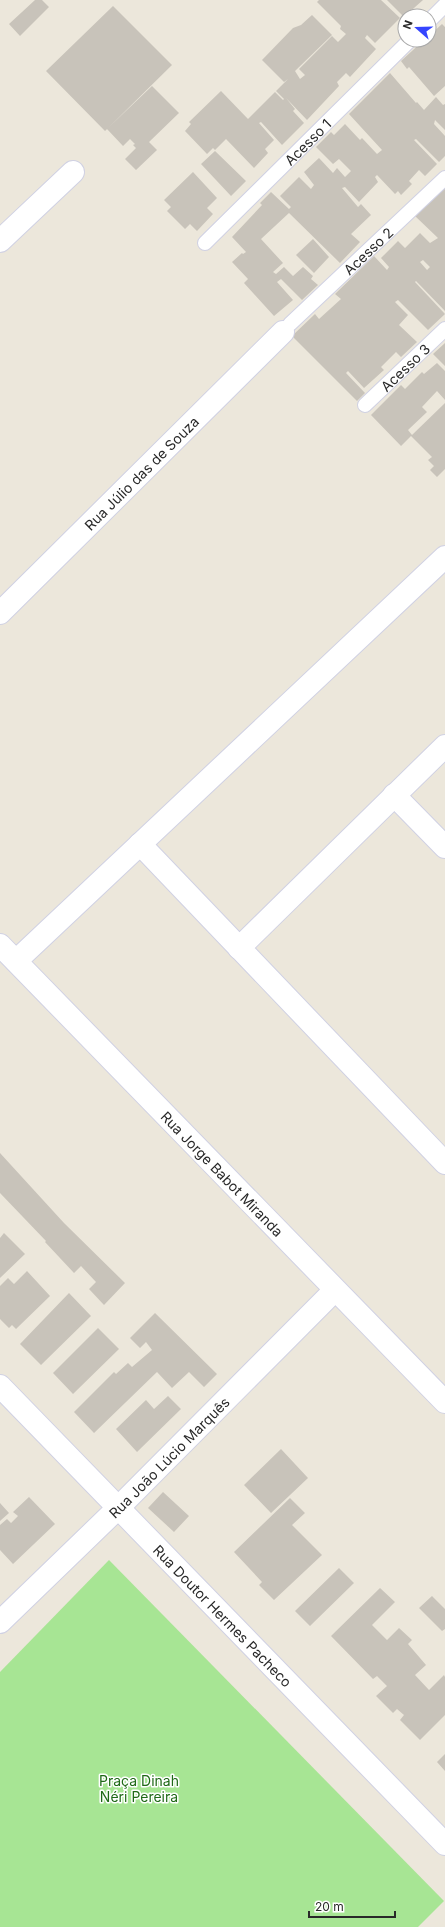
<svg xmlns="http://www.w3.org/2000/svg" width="445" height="1927" viewBox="0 0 445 1927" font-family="Inter,sans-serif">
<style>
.green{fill:#a7e594}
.building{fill:#c8c3ba;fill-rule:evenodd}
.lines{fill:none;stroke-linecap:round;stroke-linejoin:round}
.lane-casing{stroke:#d0d1e3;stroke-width:16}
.street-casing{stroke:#d0d1e3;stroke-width:24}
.secondary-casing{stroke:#d0d1e3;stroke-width:24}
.lane{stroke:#fff;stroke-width:14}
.street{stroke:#fff;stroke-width:22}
.secondary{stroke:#fff;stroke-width:22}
.labels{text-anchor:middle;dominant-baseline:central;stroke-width:3;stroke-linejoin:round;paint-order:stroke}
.street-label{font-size:14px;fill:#292929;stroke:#fff}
.park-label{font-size:14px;fill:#1f6917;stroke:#fff}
</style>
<rect width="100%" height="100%" fill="#ece7db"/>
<path class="green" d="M109,1560L444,1901L418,1927H0V1672Z"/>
<path class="building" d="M35,0H42L49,7L20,36L9,24Z
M319,0H381L400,18L375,43L367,35L365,38L376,49L350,77L346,73L337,82L339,86L307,120L286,98L295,109L293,111L304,123L282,145L261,122L259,123L274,140L265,149L268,153L254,168L226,139L215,150L213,148L207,154L185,131L191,124L189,122L221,91L248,119L275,92L283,100L284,99L276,91L288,79L284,82L262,60L293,28L301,25L312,15L332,35L295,71L300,79L305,75L299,69L332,36L338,42L346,34L340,29L341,26L317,2Z
M387,0H423L405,16V18Z
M113,6L172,65L105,131L46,71Z
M442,24L445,27V86L434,96L409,67L407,69L401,61L424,40H429V36Z
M390,73L416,103L417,102L424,110L436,97L443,105L445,104V130L435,120L434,124L445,136V156L439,162L416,139L414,140L437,164L425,176L419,170L409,181L412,184L401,195L398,191L395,194L377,175L375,177L378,182L359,202L345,187L342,188L358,207L361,204L371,215L351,234L360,242L340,263L289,213L261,239L283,263L273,272L276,274L284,267L293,276L303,267L313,276L311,279L318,285L302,300L281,279L277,282L293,300L274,316L244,283L248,279L232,262L242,253L243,254L246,252L232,237L262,205L260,203L271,192L289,209L291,207L280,196L299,177L311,189L314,185L304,172L319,158L333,173L337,168L345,177L351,171L339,159L333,164L316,147L331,132L334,135L345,124L360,140L362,138L377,154L382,150L349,114Z
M152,86L179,113L149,142L157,150L136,170L125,159L136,148L133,145L135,144L130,139L123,146L107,129Z
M215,151L246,181L231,196L201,164Z
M193,172L217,198L207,208L213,214L197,231L190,224L185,229L167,211L171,207L164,200Z
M445,185V311L416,281L415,282L445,314L428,330L398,300L395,302L408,315L399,325L417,342L401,357L396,352L381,367L384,370L364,388L348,371L346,373L365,393L357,401L292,336L315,314L319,319L341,299L335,294L374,256L387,270L389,267L381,258L398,241L405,248L420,233L430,243L438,238L415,216ZM423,260L430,267L427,270L420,262Z
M313,239L329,257L314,273L296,255Z
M445,343V366L433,354Z
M437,363L445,371V400L437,391L422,407L427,412L408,430L412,435L445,403V469L437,477L430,470L434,466L428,460L432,457L411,436L401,446L371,415L401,385L405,389L422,372L424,374Z
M0,1153L64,1223L125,1283L104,1305L89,1289L96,1282L81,1266L74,1273L45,1242L46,1241L0,1193Z
M4,1233L25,1254L0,1278V1238Z
M27,1271L50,1296L16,1329L12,1325L9,1328L0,1319V1286L8,1278L14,1284Z
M69,1293L91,1316L41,1365L20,1344Z
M155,1313L217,1374L204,1387L189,1372L172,1388L157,1372L94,1433L74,1412L114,1372L116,1374L128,1363L132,1367L152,1350L146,1342L140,1348L130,1338Z
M98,1328L119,1349L73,1394L53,1373Z
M168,1396L181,1409L137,1452L116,1429L146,1400L154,1409Z
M281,1449L308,1478L271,1513L244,1485Z
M163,1492L189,1516L174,1532L148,1508Z
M29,1497L55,1524L13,1564L0,1550V1525L7,1519L11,1523L18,1516L13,1512Z
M290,1498L305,1513L292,1525L322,1555L274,1600L259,1585L262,1582L234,1552Z
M0,1503L9,1513L0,1521Z
M339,1568L354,1583L310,1626L295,1611Z
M380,1588L395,1602L372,1625L387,1640L399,1628L412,1640L408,1644L426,1665L415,1675L429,1690L444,1675L445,1677V1715L420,1740L400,1720L404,1715L397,1709L393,1713L376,1696L387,1686L377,1676L373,1679L331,1636Z
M432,1596L445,1609V1629L442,1631L419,1608Z
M445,1754V1771L437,1762Z"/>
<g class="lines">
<g class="lane-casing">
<g id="lane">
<path d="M429,21L445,5"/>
<path id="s1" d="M205,243L410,40"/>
<path id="s2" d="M290,324L445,178"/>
<path id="s3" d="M365,405L445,329"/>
</g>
</g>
<g class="street-casing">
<g id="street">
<path d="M0,241L73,172"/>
<path id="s4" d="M0,613L283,332"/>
<path d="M394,795L445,847"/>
<path d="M140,844L445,1163"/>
<path id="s5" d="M0,945L445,1402"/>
<path d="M239,948L445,746"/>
<path d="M16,961L445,557"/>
<path id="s6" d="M0,1622L118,1508L335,1290"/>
</g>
</g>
<g class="secondary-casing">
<g id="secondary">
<path id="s7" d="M0,1386L445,1844"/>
</g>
</g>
<use href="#lane" class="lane"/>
<use href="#street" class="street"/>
<use href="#secondary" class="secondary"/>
</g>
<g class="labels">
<g class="street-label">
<text stroke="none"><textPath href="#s1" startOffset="144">Acesso 1</textPath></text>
<text stroke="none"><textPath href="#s2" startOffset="107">Acesso 2</textPath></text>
<text stroke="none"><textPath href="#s3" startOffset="55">Acesso 3</textPath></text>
<text stroke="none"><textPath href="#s4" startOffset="199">Rua Júlio das de Souza</textPath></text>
<text stroke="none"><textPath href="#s5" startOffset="319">Rua Jorge Babot Miranda</textPath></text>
<text stroke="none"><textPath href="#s6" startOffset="236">Rua João Lúcio Marquês</textPath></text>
<text stroke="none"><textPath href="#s7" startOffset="320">Rua Doutor Hermes Pacheco</textPath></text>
</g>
<g class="park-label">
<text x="139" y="1780">Praça Dinah<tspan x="139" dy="16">Néri Pereira</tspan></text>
</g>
</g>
<g transform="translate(417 28) rotate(290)"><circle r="19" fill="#ffffff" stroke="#a9a9a9"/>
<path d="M0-3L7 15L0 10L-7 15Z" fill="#3545ff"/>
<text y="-6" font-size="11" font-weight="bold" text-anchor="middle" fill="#292929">N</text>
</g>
<path d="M309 1911v6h86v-6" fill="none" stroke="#292929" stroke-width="2"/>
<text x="315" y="1911" font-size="12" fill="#292929" stroke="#ffffff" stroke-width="3" paint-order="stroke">20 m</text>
</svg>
